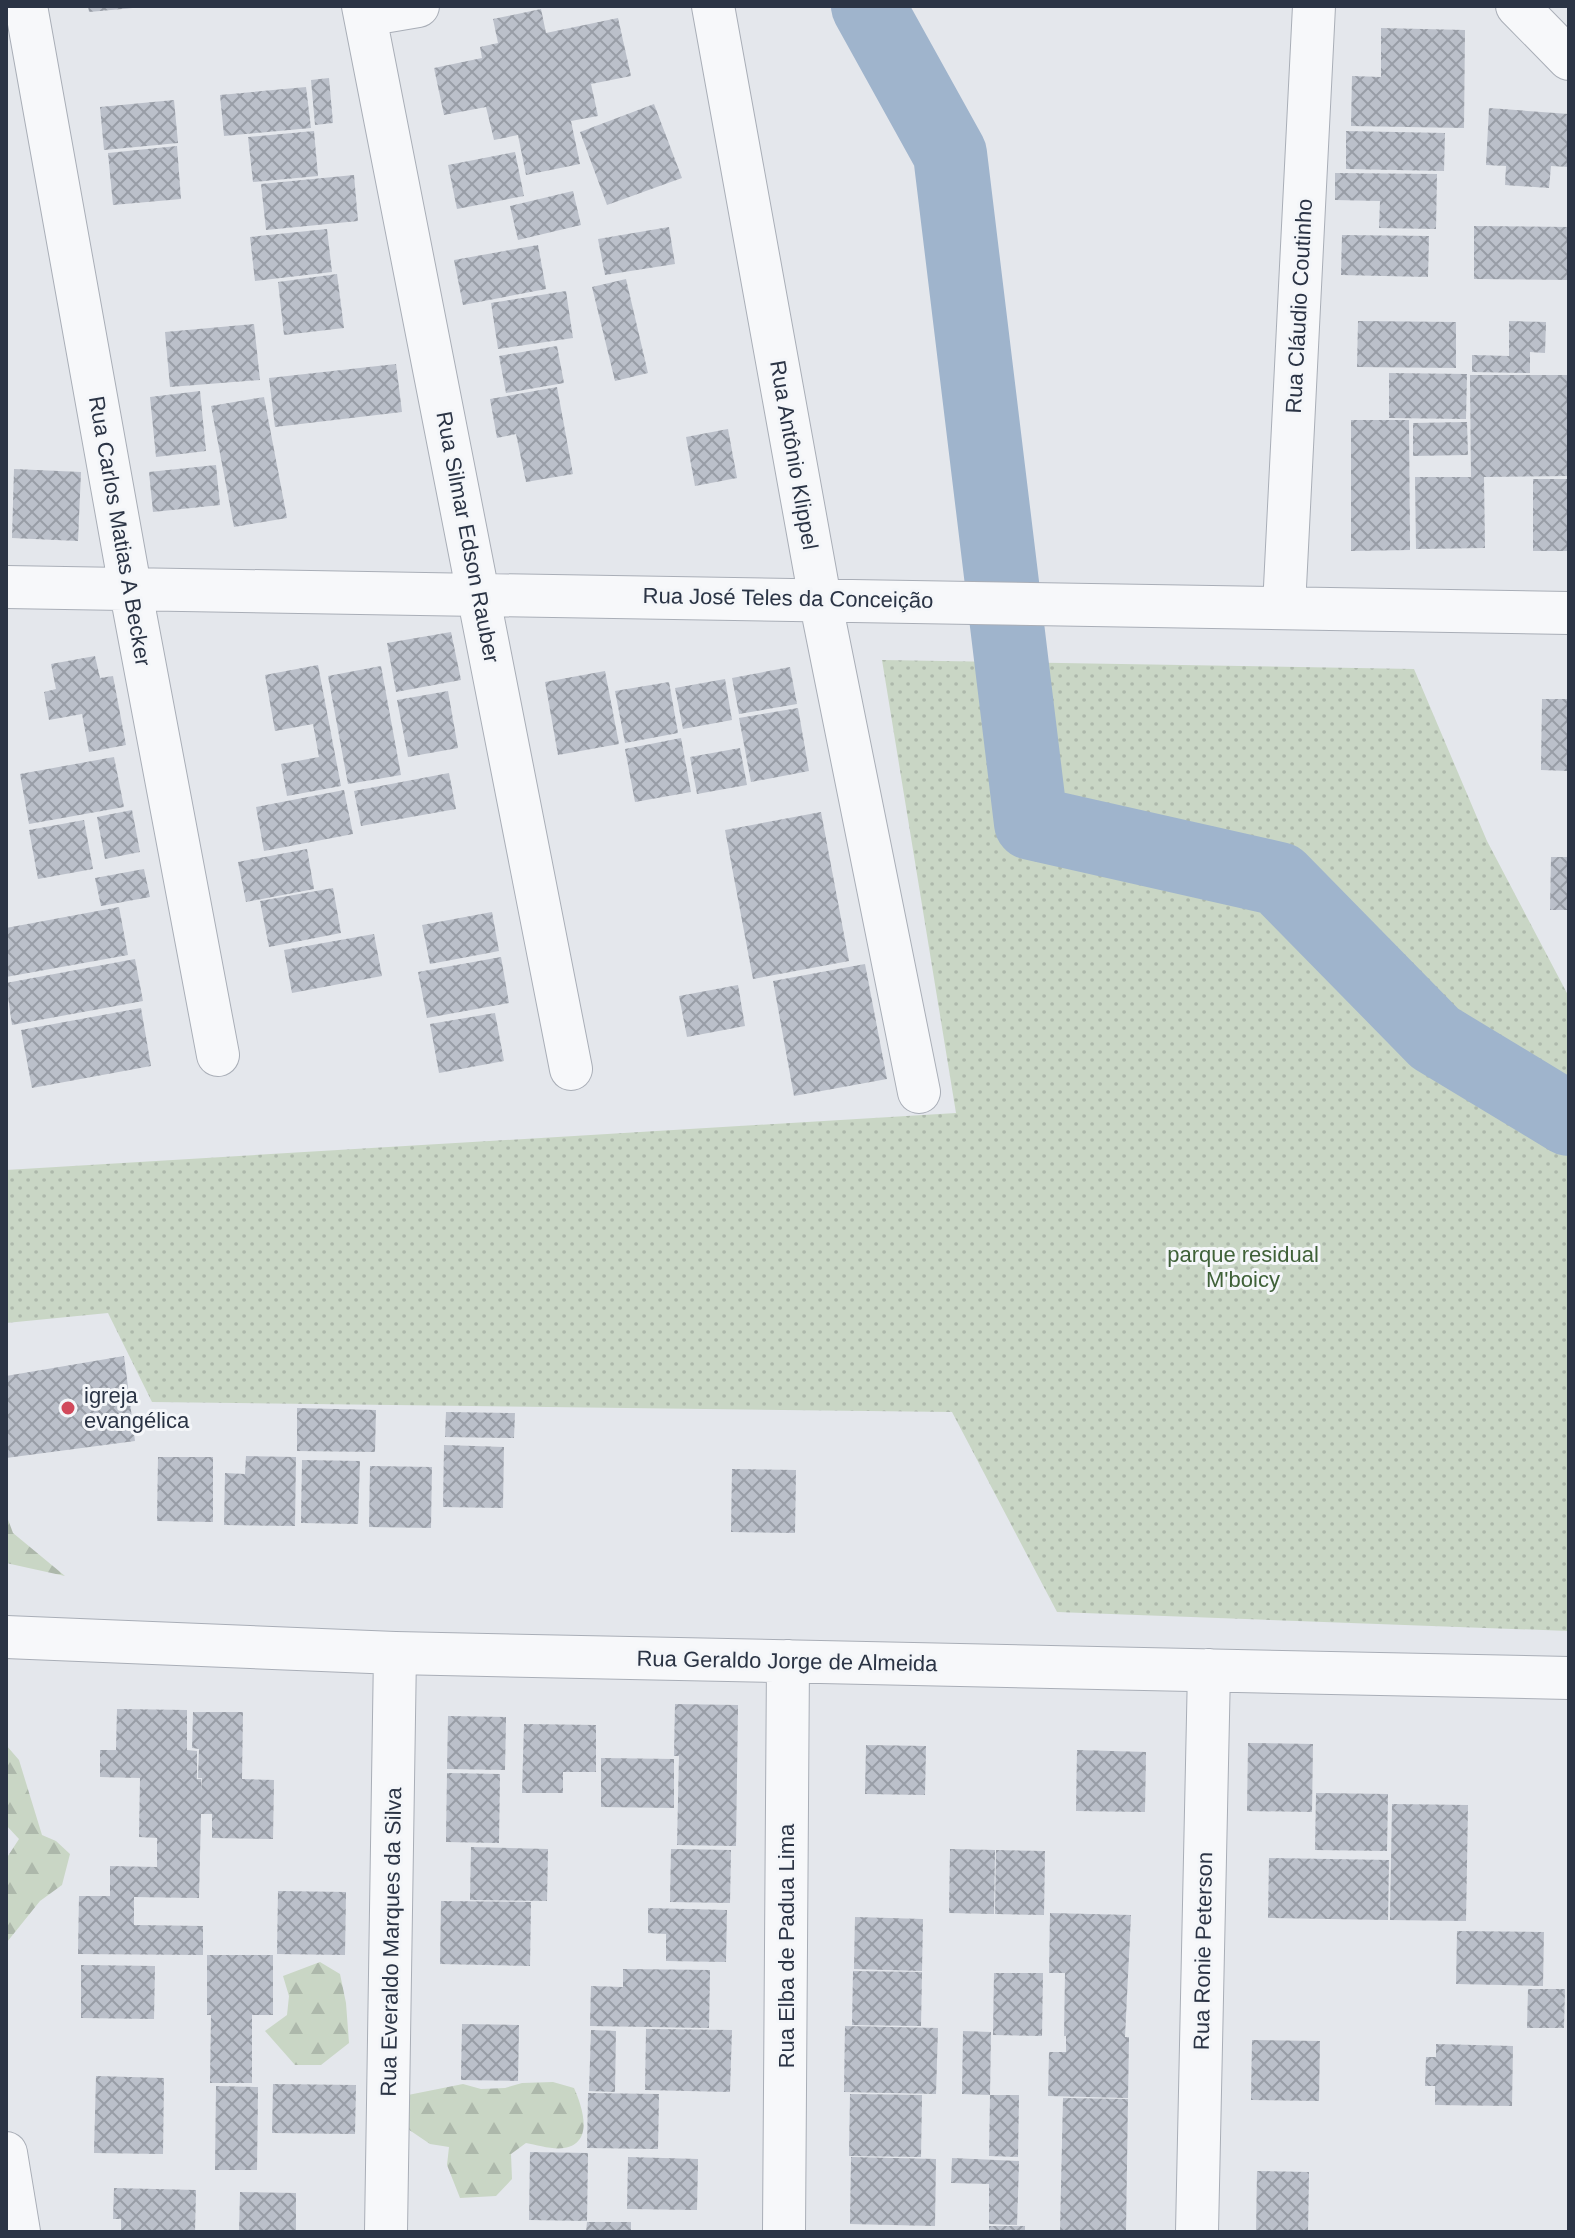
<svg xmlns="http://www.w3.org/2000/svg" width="1575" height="2238" viewBox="0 0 1575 2238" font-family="Arial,sans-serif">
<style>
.grass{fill:url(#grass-dots)}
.forest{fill:url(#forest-firs)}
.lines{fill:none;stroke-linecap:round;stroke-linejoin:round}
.river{stroke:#9fb4cc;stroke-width:74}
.building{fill:url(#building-cross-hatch)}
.minor-casing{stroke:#a9aeb7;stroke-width:44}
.minor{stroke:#f7f8fa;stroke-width:42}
.poi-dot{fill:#d1495b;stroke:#f4f6f9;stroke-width:3}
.labels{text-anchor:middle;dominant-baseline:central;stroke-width:6;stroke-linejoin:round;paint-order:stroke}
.street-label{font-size:22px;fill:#2b3445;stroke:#f4f6f9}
.park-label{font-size:22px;fill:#3f6138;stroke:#f4f6f9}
.poi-label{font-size:22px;fill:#2b3445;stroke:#f4f6f9;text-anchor:start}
</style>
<defs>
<pattern id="grass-dots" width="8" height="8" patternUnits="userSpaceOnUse" patternTransform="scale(2)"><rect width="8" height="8" fill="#c9d6c5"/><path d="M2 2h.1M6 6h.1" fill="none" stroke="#adb8ab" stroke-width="1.8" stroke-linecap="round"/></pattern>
<pattern id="forest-firs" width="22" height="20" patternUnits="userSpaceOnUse" patternTransform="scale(2)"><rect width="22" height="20" fill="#c9d6c5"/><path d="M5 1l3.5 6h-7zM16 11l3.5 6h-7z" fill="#adb8ab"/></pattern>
<pattern id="building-cross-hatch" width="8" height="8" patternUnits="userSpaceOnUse" patternTransform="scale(2)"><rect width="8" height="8" fill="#bbc0ca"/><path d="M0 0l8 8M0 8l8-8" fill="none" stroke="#989da6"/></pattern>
</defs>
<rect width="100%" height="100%" fill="#e4e7ec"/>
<path class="grass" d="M882,660L1414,669L1487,841L1569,997V1631L1057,1612L952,1412L152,1402L108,1313L6,1323V1170L956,1113Z"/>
<path class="forest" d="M6,1514L13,1533L65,1576L6,1563Z
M6,1745L19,1760L42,1835L56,1841L70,1854L62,1885L40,1901L7,1942L6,1859L19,1839L6,1825Z
M320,1962L340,1974L346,2003L349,2043L321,2065H295L265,2031L287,2015L289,1996L283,1976Z
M553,2082L574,2088C582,2106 595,2143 564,2148C553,2150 537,2145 526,2143L511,2154L512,2179L496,2196L460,2198L447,2165L449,2147L430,2144L402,2125L408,2095L463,2084L481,2089L505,2088L522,2083Z"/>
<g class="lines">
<path class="river" d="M868,6L950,154L1031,823L1279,879L1435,1038L1569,1119"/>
</g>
<path class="building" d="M88,6H133V8L89,12Z
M541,9L546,33L618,18L631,76L591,84L598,116L571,121L580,164L526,175L518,135L494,140L486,107L444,115L434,68L482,58L480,47L498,43L493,19Z
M1381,28L1465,30L1464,128L1351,126L1352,76L1381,77Z
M329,78L333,123L315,125L311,80Z
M306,87L311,128L224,136L220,95Z
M174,100L178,143L104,150L100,107Z
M654,104L682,178L607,205L580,132Z
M1489,108L1569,114V167L1551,166L1549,188L1505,185L1506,166L1486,165Z
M314,131L318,176L253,182L248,137Z
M1346,131L1445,133L1444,171L1346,169Z
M177,146L181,199L113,205L108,153Z
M515,152L524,196L457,209L448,165Z
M1335,173L1437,174L1436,229L1379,228L1380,201L1335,200Z
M354,175L358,221L266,230L261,184Z
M573,191L581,225L518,240L510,206Z
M1474,226L1569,227V280L1474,279Z
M669,227L675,264L605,275L598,239Z
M327,229L332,272L255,281L250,237Z
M1342,235L1429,236L1428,277L1341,275Z
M538,245L546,289L463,305L454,260Z
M337,274L344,328L284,335L278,282Z
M626,279L648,373L615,381L592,287Z
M566,291L573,338L498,349L491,303Z
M1358,321L1456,322V368L1357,367Z
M1509,321L1546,322L1545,353L1530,352V373L1472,372V355L1509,356Z
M254,324L260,380L170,387L165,332Z
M557,346L564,383L506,393L499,356Z
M396,364L402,412L275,427L269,378Z
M1389,373L1467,374L1466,419L1389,418Z
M1470,375H1569V476L1484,477L1485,548L1416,549L1415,477H1471Z
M557,387L573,474L526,482L516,434L497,438L490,399Z
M200,391L206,451L156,457L150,397Z
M264,397L287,518L234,527L211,406Z
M1351,420H1409L1410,550L1351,551Z
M1467,422L1468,455L1413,456V423Z
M728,429L737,478L695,486L686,437Z
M216,465L220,505L153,512L149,472Z
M14,469L81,472L78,541L12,538Z
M1533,479H1569V551H1533Z
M451,632L461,680L396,692L387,643Z
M95,656L100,678L113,676L126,745L89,752L82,714L49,720L44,692L56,689L51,664Z
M318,665L341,786L287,796L281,764L319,757L313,724L275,731L265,675Z
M381,666L401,775L348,784L328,676Z
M790,667L797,704L739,714L732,678Z
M605,671L619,744L558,755L545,682Z
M725,679L732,720L683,729L675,688Z
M669,682L678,733L625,743L615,691Z
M448,691L458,748L408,757L397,700Z
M1542,699H1569V771L1541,770Z
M798,708L809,771L751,782L739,718Z
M681,738L691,792L635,802L625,749Z
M740,748L747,785L697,794L690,757Z
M114,757L124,807L29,824L20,774Z
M449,773L456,809L361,826L354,791Z
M344,790L353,834L264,851L256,807Z
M132,810L140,852L105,859L97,817Z
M821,812L849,961L753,979L725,830Z
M84,820L93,869L38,879L29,830Z
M307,849L314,889L246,902L238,862Z
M1551,857H1569V910H1550Z
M144,869L150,897L101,906L95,878Z
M333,888L341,933L269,947L260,901Z
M119,907L128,955L6,977V928Z
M492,912L499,951L430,964L422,925Z
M374,934L382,976L292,993L284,950Z
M501,957L509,1003L427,1018L418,972Z
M135,959L143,1001L12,1025L6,983Z
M865,964L887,1079L794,1096L773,981Z
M738,985L745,1026L687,1037L679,996Z
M141,1008L151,1066L32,1088L21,1030Z
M495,1013L504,1061L439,1073L430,1024Z
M124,1356L135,1441L6,1458V1376Z
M297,1408L376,1410L375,1452L297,1451Z
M446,1412L515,1413L514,1438L445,1437Z
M444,1445L504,1447L503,1508L443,1507Z
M246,1456L296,1457L295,1526L224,1525L225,1473L245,1474Z
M158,1457H213V1522L157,1521Z
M302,1460L360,1461L358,1524L301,1523Z
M370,1466L432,1467L431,1528L369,1527Z
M732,1469L796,1470L795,1533L731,1532Z
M675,1704L738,1705L736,1846L677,1845L679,1756H674Z
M117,1709L187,1710V1750L197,1751V1779H201V1790L202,1778H198L199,1749L192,1748L193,1712H243L242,1779L274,1780L273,1839L212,1838V1814H201L199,1898L134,1897V1925L203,1926V1955L78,1954L79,1896H110V1866L157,1867V1838L139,1837L140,1778L100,1777V1750H116Z
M448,1716L506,1717L505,1770L447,1769Z
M524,1724L596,1725V1772H563V1793H522Z
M1248,1743L1313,1744L1312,1812L1247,1811Z
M866,1745L926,1746L925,1795L865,1794Z
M1077,1750L1146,1752L1145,1812L1076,1811Z
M601,1758L674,1759V1808L601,1807Z
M447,1773L500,1774L499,1843L446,1842Z
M1316,1793L1388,1794L1387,1851L1315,1850Z
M1392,1804L1468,1805L1466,1921L1390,1920Z
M471,1847L548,1849L547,1901L470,1900Z
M671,1849L731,1850L730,1903L670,1902Z
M950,1849L995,1850L994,1914L949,1913Z
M996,1850L1045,1851L1044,1915L995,1914Z
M1269,1858L1389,1860L1388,1920L1268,1918Z
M278,1891L346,1892L345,1955L277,1954Z
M441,1901L531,1902L530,1966L440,1964Z
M648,1908L727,1910L726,1962L666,1961V1934L648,1933Z
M1050,1913L1131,1915L1125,2037H1129L1128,2098L1048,2096L1049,2052H1066V2036H1064L1065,1973H1049Z
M855,1917L923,1919L922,1971L854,1969Z
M1457,1931L1544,1932L1543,1986L1456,1984Z
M207,1955H273V2015H252V2083H210L211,2015H207Z
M81,1965L155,1966L154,2019L81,2018Z
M623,1969L710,1970L709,2028L590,2026L591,1986L623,1987Z
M853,1971L922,1972L921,2026L852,2025Z
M994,1973H1043L1042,2036L993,2035Z
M1528,1989H1565L1564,2028H1527Z
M462,2024L519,2025L518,2081L461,2080Z
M845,2026L938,2028L936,2094L844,2092Z
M646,2029L732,2030L730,2092L645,2090Z
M591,2030L616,2031L615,2092L589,2091Z
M963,2031L991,2032L990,2095L962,2094Z
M1252,2040L1320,2041L1319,2101L1251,2100Z
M1436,2044L1513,2046L1512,2106L1435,2105V2086H1425L1426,2057H1436Z
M96,2076L164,2078L163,2154L94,2153Z
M273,2084L356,2085L355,2134L272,2133Z
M216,2086L258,2087L257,2170H215Z
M588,2093L659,2094L658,2149L587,2148Z
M850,2094L922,2095L921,2157L849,2156Z
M990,2095H1019L1018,2157L989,2156Z
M1063,2098L1128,2099L1126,2232H1060Z
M530,2152L588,2153L587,2221L529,2220Z
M628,2157L698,2159L697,2210L627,2209Z
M851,2157L936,2159L935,2226L850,2224Z
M952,2158L1019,2161L1017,2225L989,2224V2184L951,2183Z
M1257,2171L1309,2172L1308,2232H1256Z
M114,2188L196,2190L195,2232H121V2219H113Z
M240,2192L296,2193V2232H239Z
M587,2222H631V2232H586Z
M989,2226H1025V2232H989Z"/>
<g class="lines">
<g class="minor-casing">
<path id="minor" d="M26,6L130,587L218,1055
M363,6L571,1069
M713,6L820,599L919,1092
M1517,6L1569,59
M365,15L418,6
M6,587L1569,613
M1284,607L1314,6
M6,1637L395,1653L1569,1678
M6,2153L19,2232
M386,2232L395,1653
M784,2232L788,1661
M1197,2232L1209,1670"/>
</g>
<use href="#minor" class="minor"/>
</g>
<circle class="poi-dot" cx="68" cy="1408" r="8"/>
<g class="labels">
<g class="street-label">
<text transform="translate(1299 306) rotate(-87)">Rua Cláudio Coutinho</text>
<text transform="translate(794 455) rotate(80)">Rua Antônio Klippel</text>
<text transform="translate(120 531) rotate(80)">Rua Carlos Matias A Becker</text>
<text transform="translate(468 537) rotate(79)">Rua Silmar Edson Rauber</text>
<text transform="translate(788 598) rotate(1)">Rua José Teles da Conceição</text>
<text transform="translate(787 1661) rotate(1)">Rua Geraldo Jorge de Almeida</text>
<text transform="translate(391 1942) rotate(-89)">Rua Everaldo Marques da Silva</text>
<text transform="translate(786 1946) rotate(-90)">Rua Elba de Padua Lima</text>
<text transform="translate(1203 1951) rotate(-89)">Rua Ronie Peterson</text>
</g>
<g class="park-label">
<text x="1243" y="1254">parque residual<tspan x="1243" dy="25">M'boicy</tspan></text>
</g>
<g class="poi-label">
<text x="84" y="1395">igreja<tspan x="84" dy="25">evangélica</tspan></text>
</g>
</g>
<rect width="1575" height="2238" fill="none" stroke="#2b3445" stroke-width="16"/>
</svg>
